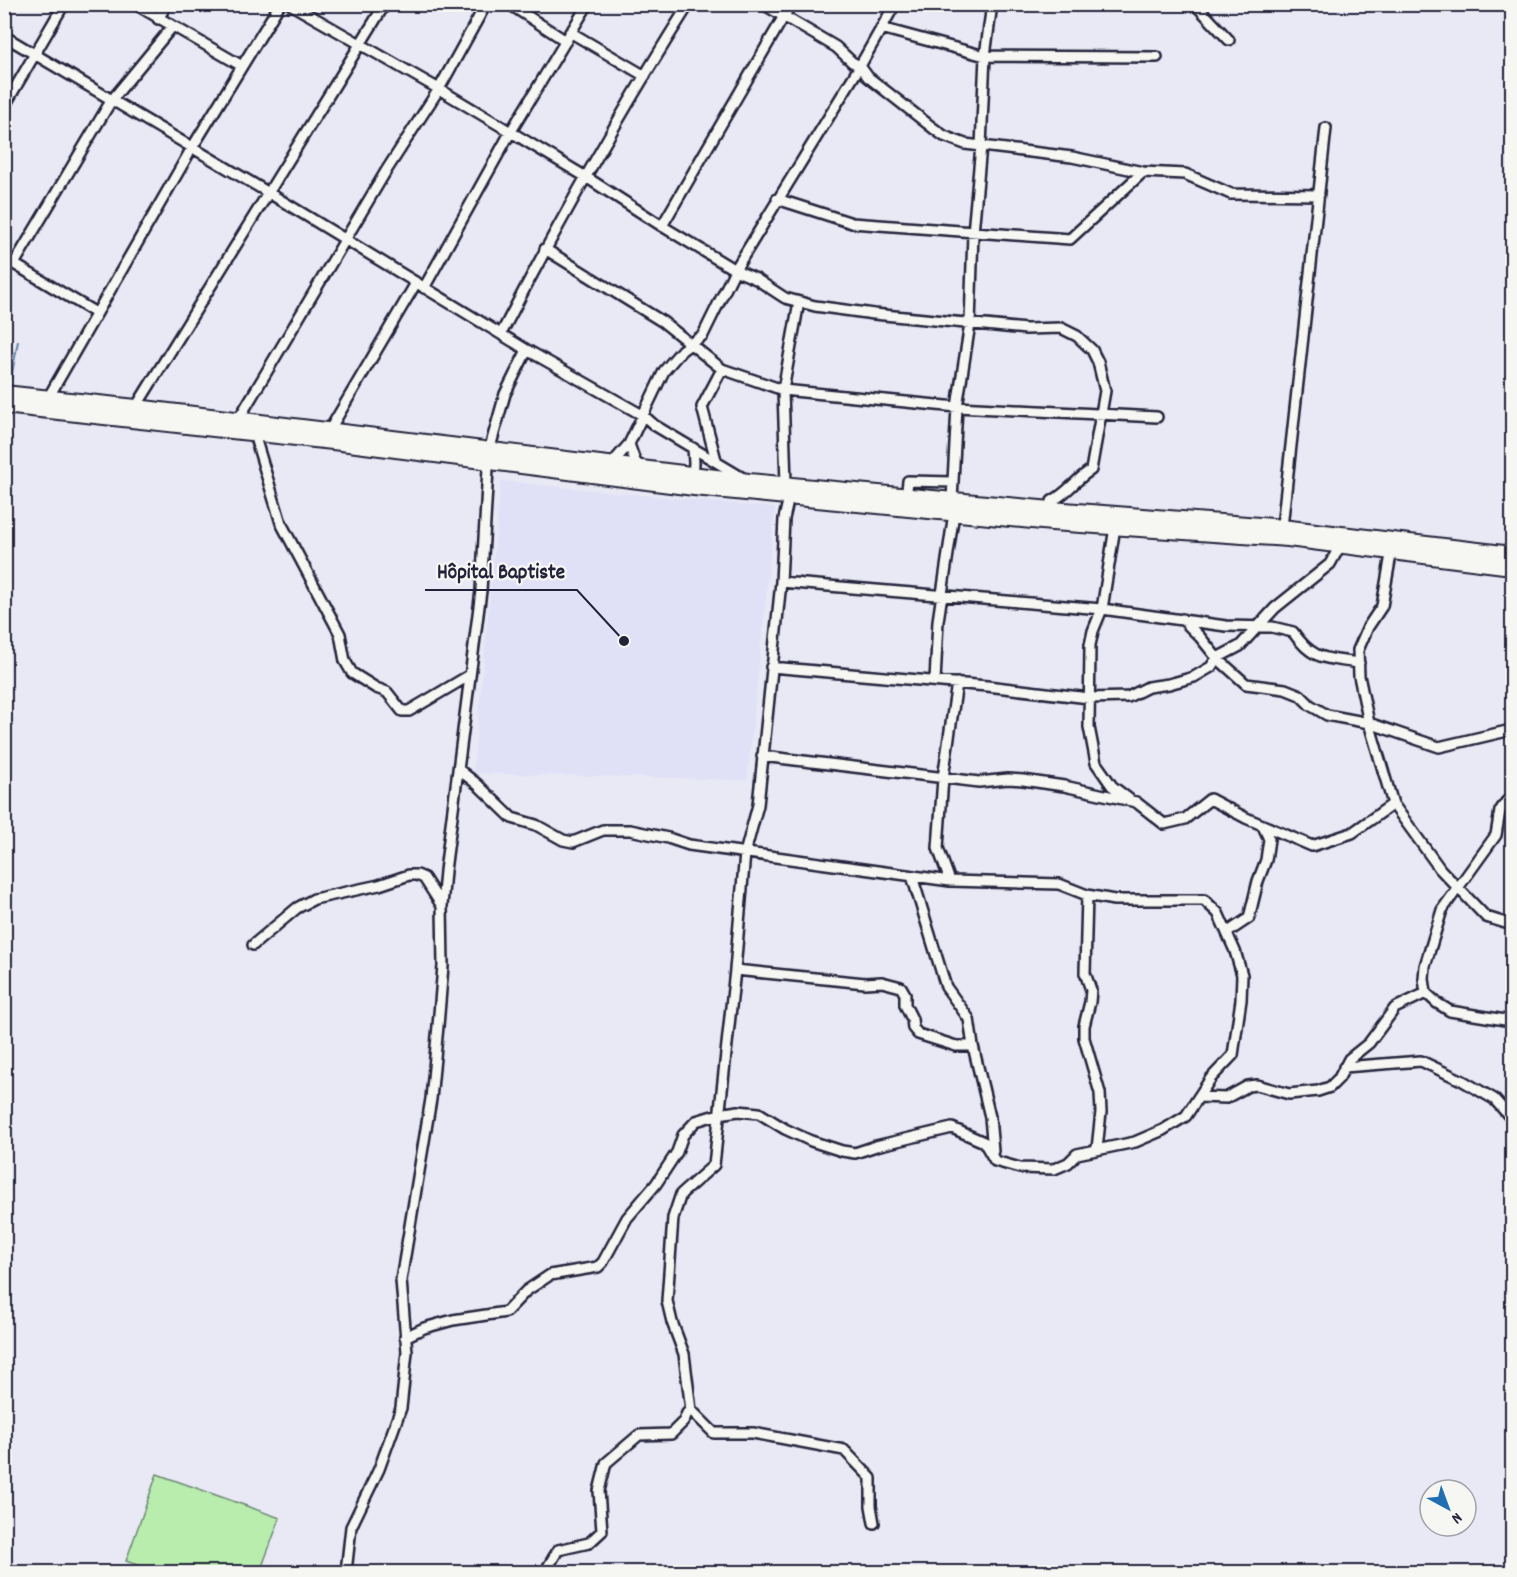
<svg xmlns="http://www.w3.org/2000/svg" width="1517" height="1577" viewBox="0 0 1517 1577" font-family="Dekko,sans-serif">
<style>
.built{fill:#e0e0f7}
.park{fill:#b8edae;stroke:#6d8874;stroke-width:1.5}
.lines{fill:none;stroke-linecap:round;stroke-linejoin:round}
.stream{stroke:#6483a6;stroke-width:2}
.minor-casing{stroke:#22223b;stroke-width:14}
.primary-casing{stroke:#22223b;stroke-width:18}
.minor{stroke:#f6f6f2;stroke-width:9}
.primary{stroke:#f6f6f2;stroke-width:14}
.leader{fill:none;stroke:#22223b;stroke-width:2}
.callout-dot{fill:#22223b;stroke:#f6f6f2;stroke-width:2}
.callout-label{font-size:21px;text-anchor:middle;font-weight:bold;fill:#22223b;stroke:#f6f6f2;stroke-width:4.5;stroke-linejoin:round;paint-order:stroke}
</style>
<rect width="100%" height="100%" fill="#e9e9f5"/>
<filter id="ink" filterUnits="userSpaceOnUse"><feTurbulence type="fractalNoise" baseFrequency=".0167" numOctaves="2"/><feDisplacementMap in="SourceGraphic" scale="12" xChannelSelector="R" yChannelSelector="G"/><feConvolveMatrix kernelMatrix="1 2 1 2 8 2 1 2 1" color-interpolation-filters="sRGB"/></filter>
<g filter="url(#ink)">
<path class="built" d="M501,481L775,508L747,780L473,773Z"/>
<path class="park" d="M157,1474L280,1518L260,1572H158L126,1561Z"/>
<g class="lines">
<path class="stream" d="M11,379L18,341
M4,457L9,414"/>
<g class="minor-casing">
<path id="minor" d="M135,4L242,66
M290,4L439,89L586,177L662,226L735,270L756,279L785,298L815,306L874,314L1026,329L1061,328L1077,336L1092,350L1098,362L1105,391L1091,470C1076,479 1068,493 1052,501L1051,509
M509,4L566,41
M763,4L836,47L852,62L860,66L868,77L933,128L944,136L965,144L1072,157L1143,172L1185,174L1231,194L1319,195
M1195,4L1229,40
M158,19L167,4
M881,28L985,56L1157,57
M570,32L645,76
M4,36L269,193L527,350L644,416L654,425L743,478
M4,107L64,4
M777,199L852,223L1070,239L1143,172
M662,226L791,4
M545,249L663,322L722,369L783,390L957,407L1157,417
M4,258L96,313
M14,264L111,101L172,27
M424,288L510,133L588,4
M501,334C559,222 621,111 689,4
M48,398L192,148L280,4
M136,407L385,4
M238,420L386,171L439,89L486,4
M329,431L416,283
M254,434L281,523L340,634L345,661L352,673L376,688L387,692L402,711H409L470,675
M629,444L635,461L641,469
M693,448L694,463L693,478
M716,460L702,407L722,369
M614,466L616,459L629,444L664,371L682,350L703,335L735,270L860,66L895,4
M906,499L908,481L953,482
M952,500L957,407L970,324L973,233L981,146L985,56L992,4
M1115,527L1102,609L1093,631L1090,645L1089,727L1096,763L1112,786L1129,799
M1282,527L1326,128
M1392,549L1382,606L1368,627L1358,650L1359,676L1369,723L1393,804L1440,869L1486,917L1512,925
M781,582L1102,609L1226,626L1272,627L1293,632C1313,661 1326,658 1359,663
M1182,619L1200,637L1217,658L1246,684L1285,689L1300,695L1310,705L1327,715L1369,723L1439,747L1507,731L1512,732
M771,667L987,686L1089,698L1128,697L1148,687L1169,684L1194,677L1211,667L1217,658L1240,646L1275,608L1330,564L1340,546L1339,542
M935,681L938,621L954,513
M762,756L979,782L1008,779L1023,780L1064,786L1136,802L1164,824L1185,819L1210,799L1246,818L1312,846L1352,833L1393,804
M1512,800L1506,802L1500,811L1496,835L1442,910L1425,966L1424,979L1426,993L1437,1003L1450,1011L1505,1020H1512
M912,876L946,987L969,1019L973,1046
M950,881L938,848L943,778L957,683
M1087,895L1085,973L1091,990L1090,1002L1084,1026V1038L1100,1093L1101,1112L1097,1149
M1228,932L1249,918L1258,881L1266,860L1269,839L1263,826
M253,945L297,908L314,899L379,885L409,875H417L424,878L442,906
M735,970L865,983L882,982L901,987L905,994V1005L912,1019L913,1028L918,1034L956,1046H973L990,1117L993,1151
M1344,1067L1421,1061L1463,1081L1494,1099L1512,1119
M1200,1097L1226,1098L1248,1086L1257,1085L1289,1094L1318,1091L1330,1087L1339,1078L1349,1059L1369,1043L1395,1008L1426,993
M405,1337L424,1328L453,1320L506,1312L526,1291L550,1275L598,1267L603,1262L627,1218L656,1184L677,1152L683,1135L696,1121L719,1114L738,1111L759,1113L785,1129L811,1141L842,1151L855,1153L876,1146L952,1128L984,1142L995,1161L1020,1168L1054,1169L1068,1163L1077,1154L1135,1142L1163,1130L1186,1116L1211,1078L1233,1055L1241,1000L1242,975L1235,951L1218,913L1204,900H1114L1087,895L1059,884L950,881L689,845L668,838L630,830H603L573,842L563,840L536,825L512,818L477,784L458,769
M691,1410L714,1433H753L844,1450L871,1478V1506L874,1523
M346,1572L351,1527L379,1469L401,1408L407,1352L401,1280L431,1099L438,1026L443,966L442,906L445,871L481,591L489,451L505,394L527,350
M545,1572L558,1550L589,1543L602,1531L599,1491L606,1463L639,1435L671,1434L684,1421L687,1413L691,1410L684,1354L672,1322L667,1301L673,1218L681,1194L714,1165L735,970L745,853L758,805L781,582L784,519L789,497L786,484L783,390L799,302"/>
</g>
<g class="primary-casing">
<path id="primary" d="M4,393L136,407L749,481L1051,509L1273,526L1512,554
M4,406L333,442L694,488L1052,523L1288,539L1512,567"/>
</g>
<use href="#minor" class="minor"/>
<use href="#primary" class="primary"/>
</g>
</g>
<path class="leader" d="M624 641L577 590H425"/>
<circle class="callout-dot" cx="624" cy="641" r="6"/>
<g class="callout-label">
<text x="501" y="578">Hôpital Baptiste</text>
</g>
<rect width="1517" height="1577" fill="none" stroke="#f6f6f2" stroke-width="24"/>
<rect x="12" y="12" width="1493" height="1553" fill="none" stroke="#22223b" stroke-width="2" filter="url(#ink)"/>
<g transform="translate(1448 1508) rotate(139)"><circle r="28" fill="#f6f6f2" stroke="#a1a1a9" stroke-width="1.5"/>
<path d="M0-4.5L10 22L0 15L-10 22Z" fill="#1f6fb2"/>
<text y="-9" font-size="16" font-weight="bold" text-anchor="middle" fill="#22223b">N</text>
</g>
</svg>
